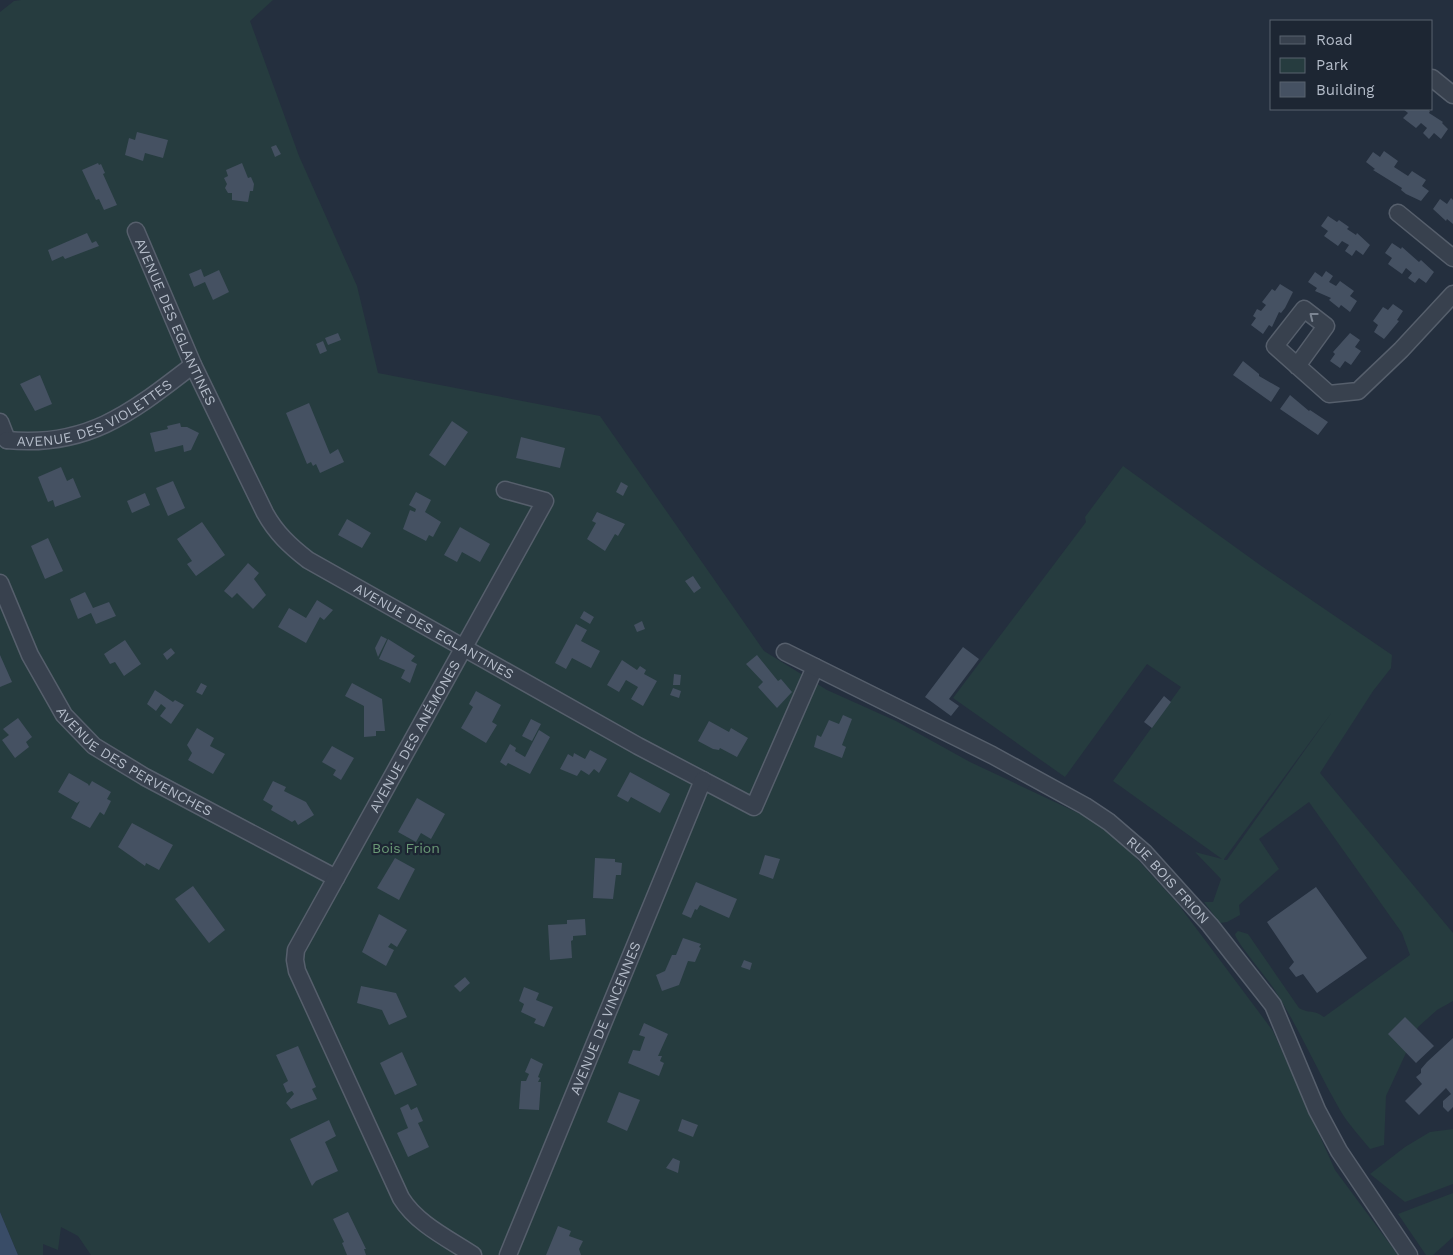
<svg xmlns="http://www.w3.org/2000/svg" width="1453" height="1255" viewBox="0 0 1453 1255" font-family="'Work Sans',sans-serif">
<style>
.green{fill:#263c3f;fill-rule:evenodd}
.water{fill:#394c67}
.building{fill:#455162}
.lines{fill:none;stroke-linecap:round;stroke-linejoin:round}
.street-casing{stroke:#565f6c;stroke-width:19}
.street{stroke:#38414e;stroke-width:16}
.oneway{stroke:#7c8592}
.labels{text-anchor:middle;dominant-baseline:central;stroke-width:4.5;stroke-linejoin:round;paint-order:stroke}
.street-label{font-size:14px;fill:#b4bcc9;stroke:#1d2633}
.park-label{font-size:14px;fill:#6b9a76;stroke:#1d2633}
</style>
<rect width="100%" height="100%" fill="#242f3e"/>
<path class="green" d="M21,0H273L250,21L299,156L357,286L378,373L600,416L764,651L827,690L896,721L970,762L1108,827L1178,904L1273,1031L1335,1170L1398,1255H91L78,1236L61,1227L58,1250L43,1244V1255H18L0,1212V12L14,1Z
M1123,466L1260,565L1392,655L1391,668L1373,691L1320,773L1453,933V1001L1437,1010L1418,1027L1386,1096L1384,1145L1370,1149C1360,1136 1348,1124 1340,1110C1317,1070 1299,1028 1274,989C1268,979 1235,941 1235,934L1238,931L1248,934L1299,1008C1309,1014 1313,1009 1324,1017L1410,955L1402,933L1309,802L1259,839L1279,869L1239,905L1240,915L1227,922L1220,923L1204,902H1213L1221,879L1195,852L1222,859L1113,781L1181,687L1147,664L1065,777L953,698L1086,522L1085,517ZM1332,712L1227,860H1224V859Z
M1453,1129V1184L1405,1202L1370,1174L1405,1147L1430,1132Z
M1453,1193V1237L1433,1255H1426L1398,1214Z"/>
<path class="water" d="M0,1212L18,1255H0Z"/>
<path class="building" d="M1403,109H1427L1430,111L1429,113L1443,122L1442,123L1448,129L1441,139L1434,133L1429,139L1423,133L1427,128L1421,123L1416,128L1403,118L1408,113Z
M137,132L168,140L163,158L145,153L143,161L125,155L129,138L135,140Z
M276,145L281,154L275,157L271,147Z
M1384,151L1398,161L1394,167L1408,176L1412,171L1426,180L1422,186L1429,191L1421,201L1406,194L1401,190L1402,188L1373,170L1375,169L1366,162L1373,152L1380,157Z
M98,163L99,165L101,164L105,173L103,174L117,205L104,210L99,199L96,200L82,170Z
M242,163L248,178L251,177L254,184L253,191H250L248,202L232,200V193H228L225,188L227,184L224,178L228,176L226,170Z
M1451,198L1453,200V224L1447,219L1446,221L1433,209L1440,199L1447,204Z
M1328,216L1337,222L1339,220L1349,227L1347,229L1356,235L1357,233L1370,245L1363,255L1356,250L1352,256L1345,251L1349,245L1342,241L1338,246L1324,236L1328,231L1321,226Z
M87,233L92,243L96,241L99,246L65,259L63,256L52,261L48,250Z
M1392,243L1401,249L1402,247L1419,262L1421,260L1434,272L1426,283L1419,278L1415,283L1408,278L1412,273L1406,268L1402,274L1388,264L1392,258L1385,253Z
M201,269L204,277L219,270L229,292L213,300L205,282L194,287L189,274Z
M1326,271L1333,276L1329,282L1336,286L1340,281L1354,291L1350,296L1357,301L1350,312L1341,305L1339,308L1329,300L1331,298L1315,291L1317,288L1308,282L1315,272L1322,277Z
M1280,284L1293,292L1285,308L1281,313L1279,312L1272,327L1269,325L1263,334L1251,325L1256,318L1253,316L1257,309L1261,311L1266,305L1262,302L1272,289L1275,291Z
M1393,304L1403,311L1397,320L1399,321L1384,339L1374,332L1378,325L1373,321L1383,307L1388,310Z
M338,333L341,340L328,345L325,338Z
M1350,333L1360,340L1355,347L1361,351L1351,365L1345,361L1340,368L1330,361L1335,354L1333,352Z
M323,341L327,351L320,354L316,344Z
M1243,361L1259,374V376L1280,388L1271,402L1233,375Z
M40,375L52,404L35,411L20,384Z
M1290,395L1309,411L1310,410L1328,422L1318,435L1280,409Z
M309,403L330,454L338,449L344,462L320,473L316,464L313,466L311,462L307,464L286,413Z
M452,421L468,432L445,466L429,455Z
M180,423L181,427H187L199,433L191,450L184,452L183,445L155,452L150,433L168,429L167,426Z
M521,437L565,448L560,468L516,458Z
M61,467L67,481L73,478L81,497L55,507L53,500L48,502L38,477Z
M173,481L185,508L168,516L156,488Z
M621,482L628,486L623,496L616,492Z
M416,492L431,500L425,512L441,522L433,537L429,535L426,541L403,529L410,510L415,512L416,509L409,505Z
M145,493L150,505L132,513L127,501Z
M597,512L625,524L618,536L615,534L605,551L587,539L596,523L592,521Z
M347,519L371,533L362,548L338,535Z
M202,522L225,555L196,576L187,564L192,561L177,539Z
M460,527L490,544L480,562L462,552L457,562L444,555Z
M48,538L63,571L45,579L31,546Z
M248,563L259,573L254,579L266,595L253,609L237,593L232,598L224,591Z
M693,576L701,588L694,593L685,581Z
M85,592L93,608L109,602L116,616L96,624L91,613L78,619L70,599Z
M317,600L333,610L324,620L320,617L306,643L278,627L289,608L306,618Z
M584,611L594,617L590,624L580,618Z
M642,621L645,629L637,632L634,625Z
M576,624L587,630L581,641L600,651L591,668L572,658L566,669L555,663Z
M381,636L387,639L378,657L375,648Z
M388,639L415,656L411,661L417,664L410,683L401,678L405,670L379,659Z
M125,640L141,664L124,676L115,662L110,664L104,654Z
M963,647L979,659L949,699L959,706L951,716L925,697Z
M171,648L175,653L167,660L163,654Z
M0,655L12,682L0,687Z
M757,655L778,681L781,679L792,692L777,708L758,687L763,682L746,664Z
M622,660L637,670L640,666L646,670L644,674L657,681L643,706L631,699L638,687L626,680L619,692L607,685Z
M674,674L681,675L680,685H673Z
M201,683L207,686L202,695L196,692Z
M352,683L382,699L385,731H376V736L364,737V706L345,696Z
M673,688L681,691L679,698L670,695Z
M155,690L173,702L175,700L184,705L171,724L160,716L166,708L161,704L156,711L147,704Z
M476,691L501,705L492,722L497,725L486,743L461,728L473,707L469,704Z
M1164,696L1171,702L1152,728L1144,722Z
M843,715L852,719L842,745L846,747L842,758L814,747L817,735L821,737L829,720L839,724Z
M18,718L32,737L26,742L29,747L15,758L2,740L9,735L3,729Z
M531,719L541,724L532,741L522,736Z
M709,721L729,732L731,728L748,738L737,757L720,748L719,750L713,749L698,741Z
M197,728L214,738L210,746L225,754L213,774L188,760L192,753L187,745Z
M539,730L550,737L530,774L508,763L506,766L500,762L510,744L516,748L515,751L525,757Z
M332,746L354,758L341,780L333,775L336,770L322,762Z
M590,750L607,759L599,773L594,769L589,775L581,770L577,776L560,769L568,754L573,757L574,753L585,759Z
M630,772L670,794L660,813L631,797L628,802L617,796Z
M69,773L88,784L89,786L92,781L111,792L107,799L111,801L104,815L100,812L90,828L71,818L80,801L77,803L58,792Z
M273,781L286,787L284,791L306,802L314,815L298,825L295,820L292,822L271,810L273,806L263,800Z
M417,798L445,814L431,839L421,833L416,842L398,832Z
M132,823L173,845L159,870L146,863L145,866L118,847Z
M765,855L780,859L773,879L759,874Z
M395,858L415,869L399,900L377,888Z
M595,858L615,859V862L622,863L621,875H616L613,899L593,898Z
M696,882L737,899L729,918L700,905L697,910L695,909L691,918L682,914Z
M193,886L225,930L209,943L175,899Z
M1316,887L1367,958L1317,993L1303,974L1296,977L1289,968L1294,962L1267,922Z
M379,914L407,930L397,947L391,943L388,947L394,950L386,966L362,952Z
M585,919L586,935L573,936V940L571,941L572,958L550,960L548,925L567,924V920Z
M683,938L701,944L699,947L701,948L695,962L688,961L679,985L662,991L656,975L665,971L672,955H676Z
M744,960L752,963L750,970L741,967Z
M465,977L470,983L460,992L454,986Z
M361,986L396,993L407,1017L389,1025L382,1010L357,1003Z
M524,987L539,993L536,1000L553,1007L544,1027L534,1023L536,1019L521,1012L524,1004L519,1001Z
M1405,1017L1434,1046L1416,1063L1388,1034Z
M644,1023L668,1034L658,1056H662L660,1061L664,1063L659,1076L628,1063L633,1050L640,1051L645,1037L639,1035Z
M1453,1038V1107L1448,1112L1443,1107V1101L1451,1094L1446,1088L1419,1115L1405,1101L1422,1084L1416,1077L1421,1073V1069L1427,1062Z
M298,1046L316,1087L312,1089L317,1099L291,1109L286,1103L294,1094L292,1091L287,1093L283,1084L288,1081L276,1055Z
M402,1052L417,1085L395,1095L380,1063Z
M531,1058L543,1064L538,1077L540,1078L538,1082H541L539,1110L519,1109L521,1081H526L529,1074L525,1072Z
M619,1092L640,1100L627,1131L607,1122Z
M408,1104L411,1110L417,1107L423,1121L418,1123L429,1147L408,1157L397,1133L408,1128L400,1108Z
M682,1119L698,1125L693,1137L678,1131Z
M329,1120L336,1136L325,1142L338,1171L316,1181L312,1186L290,1139Z
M673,1158L680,1161L678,1173L666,1168Z
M348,1212L366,1249H364L366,1255H347L342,1243L344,1242L333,1219Z
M558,1226L571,1231L569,1236L583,1241L579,1249L581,1255H546Z"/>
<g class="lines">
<g class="street-casing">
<g id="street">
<path d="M1432,78L1453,95"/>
<path d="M1398,213L1453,258"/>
<path id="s1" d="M136,231L193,365L265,513C276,533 290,546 308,560L638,746L754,807L815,667"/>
<path d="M1297,366L1326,326L1304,309L1275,346L1329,394L1358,391L1401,350L1453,294"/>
<path d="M0,422L7,440"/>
<path id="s2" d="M7,440C88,448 132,412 193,365"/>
<path id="s3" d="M0,583L30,655L64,715L94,746L145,777L336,878"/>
<path id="s4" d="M785,652L992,755L1085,806L1109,822L1145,853L1210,925L1273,1005L1317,1110L1339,1151L1409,1255"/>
<path id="s5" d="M473,1255C449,1239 417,1224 401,1198L297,971L295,960L296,950L545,501L505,490"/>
<path id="s6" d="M508,1255L703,780"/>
</g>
</g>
<use href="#street" class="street"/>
</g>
<defs><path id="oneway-chevron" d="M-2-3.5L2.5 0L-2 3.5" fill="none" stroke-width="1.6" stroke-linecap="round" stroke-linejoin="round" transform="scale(1.25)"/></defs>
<use class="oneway" href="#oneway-chevron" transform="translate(1313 316) rotate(-142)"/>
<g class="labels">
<g class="street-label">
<text stroke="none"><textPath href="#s1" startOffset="99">AVENUE DES EGLANTINES</textPath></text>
<text stroke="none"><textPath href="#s2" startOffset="94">AVENUE DES VIOLETTES</textPath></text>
<text stroke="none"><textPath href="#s1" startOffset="519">AVENUE DES EGLANTINES</textPath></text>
<text stroke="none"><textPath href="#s5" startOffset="608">AVENUE DES ANÉMONES</textPath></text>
<text stroke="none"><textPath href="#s3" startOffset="232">AVENUE DES PERVENCHES</textPath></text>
<text stroke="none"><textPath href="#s4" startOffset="449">RUE BOIS FRION</textPath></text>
<text stroke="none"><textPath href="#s6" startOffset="256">AVENUE DE VINCENNES</textPath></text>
</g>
<g class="park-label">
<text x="406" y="848">Bois Frion</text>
</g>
</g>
<rect x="1270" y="20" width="162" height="90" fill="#1d2633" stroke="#59626f"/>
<rect x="1280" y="36" width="25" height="8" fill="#38414e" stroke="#59626f"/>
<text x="1316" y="45" font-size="15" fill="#b4bcc9">Road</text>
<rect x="1280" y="58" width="25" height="15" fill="#263c3f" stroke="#59626f"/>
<text x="1316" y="70" font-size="15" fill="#b4bcc9">Park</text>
<rect x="1280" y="82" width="25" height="15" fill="#455162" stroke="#59626f"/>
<text x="1316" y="95" font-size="15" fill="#b4bcc9">Building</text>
</svg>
